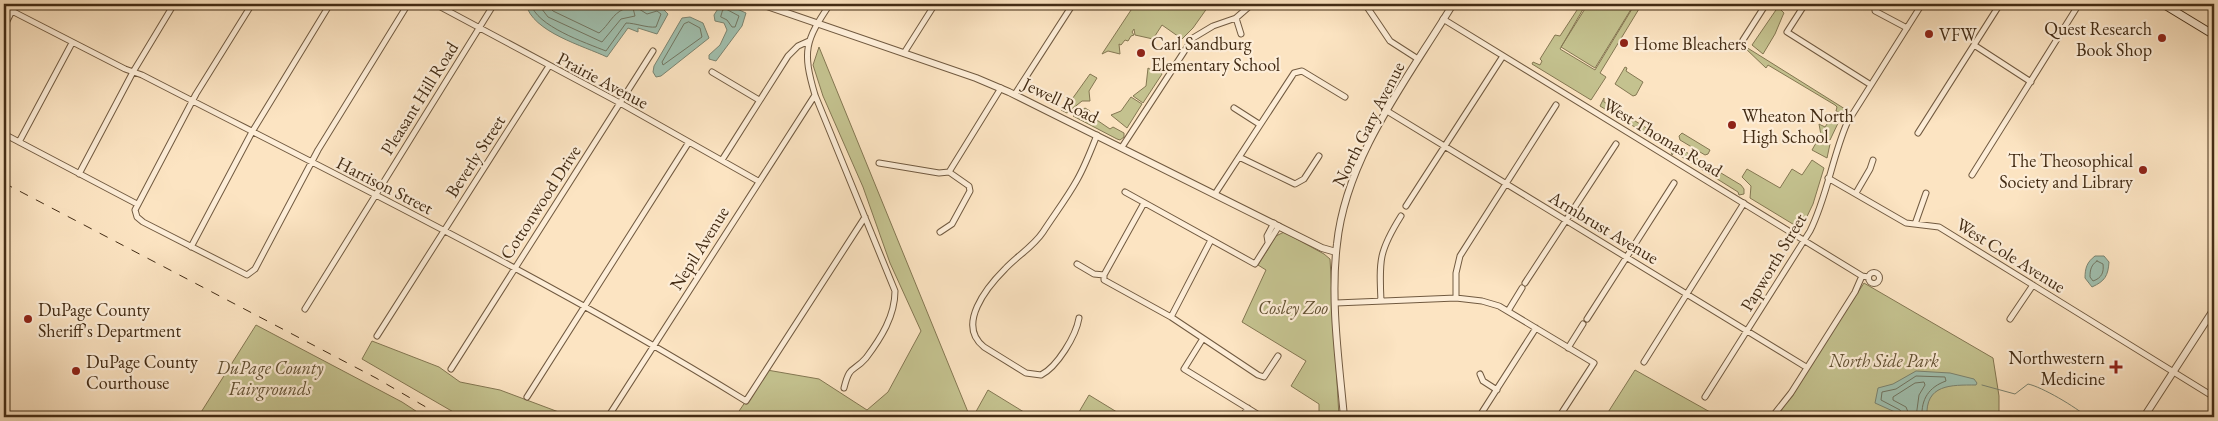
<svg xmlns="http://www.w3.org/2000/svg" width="2218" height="421" viewBox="0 0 2218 421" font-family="'EB Garamond',serif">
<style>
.green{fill:#c4c28f;stroke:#847752}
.water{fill:#a0bfae;stroke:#7b8471}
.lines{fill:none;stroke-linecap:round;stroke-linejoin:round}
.shore{stroke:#727662;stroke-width:1}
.stream{stroke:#7b8471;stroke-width:1}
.minor-casing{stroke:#715a40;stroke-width:7}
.tertiary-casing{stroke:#715a40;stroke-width:8}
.secondary-casing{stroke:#432c15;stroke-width:9}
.minor{stroke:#fdedd7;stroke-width:5}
.tertiary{stroke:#fdedd7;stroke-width:6}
.secondary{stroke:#fdedd7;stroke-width:7}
.rail{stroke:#432c15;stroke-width:1;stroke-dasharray:9 9;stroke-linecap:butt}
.poi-dot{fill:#8f2418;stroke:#fdedd7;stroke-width:2}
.labels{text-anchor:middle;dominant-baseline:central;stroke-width:4.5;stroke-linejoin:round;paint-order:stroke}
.poi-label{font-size:18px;fill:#432c15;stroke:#fdedd7;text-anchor:start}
.street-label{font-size:18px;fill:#432c15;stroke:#fdedd7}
.park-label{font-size:18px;font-style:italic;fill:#635234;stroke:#fdedd7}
</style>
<rect width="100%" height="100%" fill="#fce4c2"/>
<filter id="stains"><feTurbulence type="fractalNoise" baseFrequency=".004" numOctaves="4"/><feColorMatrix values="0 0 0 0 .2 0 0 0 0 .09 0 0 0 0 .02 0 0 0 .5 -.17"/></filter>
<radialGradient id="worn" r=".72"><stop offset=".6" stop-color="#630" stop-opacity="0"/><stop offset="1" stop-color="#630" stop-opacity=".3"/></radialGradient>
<path class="green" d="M1135,4H1210L1193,28L1182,39L1162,25L1153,39L1135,35L1134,29L1132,32L1134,35L1131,36L1128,41L1125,40L1121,45L1119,44L1120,54L1108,51L1102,54Z
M1581,4H1586L1560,49L1595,70L1635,4H1642L1600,73L1606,77L1591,100L1532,64L1533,62L1540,65L1542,61L1540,59L1555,35L1560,36Z
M1588,4H1631L1633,6L1595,68L1561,47Z
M1778,7L1784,13L1783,15L1775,34L1763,54L1752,45Z
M1745,42L1746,47L1845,109L1842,114L1836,111L1837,107L1835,105L1768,65L1766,68L1745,48L1743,45Z
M819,47L970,417H735L767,370L819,379L867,410L888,392L921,331L890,263L863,187L823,96L813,65Z
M1625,67L1627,68L1626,71L1643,82L1636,95L1633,96L1615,84Z
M1148,68L1155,72L1158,68L1162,74L1143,103L1133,96L1146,86Z
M1090,74L1097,78L1089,91L1090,101H1082L1067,113L1061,110L1062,108L1065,109Z
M1131,97L1142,104L1127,128L1111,115L1121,111Z
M1604,98V102L1658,135L1660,132L1661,136L1658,141L1600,106Z
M1085,108L1090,111L1088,114L1110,129L1113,127L1124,133V137L1120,140L1117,139L1073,116Z
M1832,117L1840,119L1830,140L1821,135L1819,124L1825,127Z
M1682,133L1710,150L1708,154L1705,155L1680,140L1679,136Z
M1820,136L1830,144L1827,158L1812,150Z
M1675,148L1681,149L1741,185L1744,189V194L1739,195L1738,192L1674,152L1672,155L1671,151Z
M1812,160L1824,168L1813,204L1801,229L1750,198L1751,186L1742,177L1747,169L1780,188L1792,169L1802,175Z
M1284,232L1324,254L1330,259L1339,417H1319V404L1291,386L1306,361L1242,322L1266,270L1258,265L1276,236Z
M1864,283L1993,358L1999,396V417H1777Z
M256,325L402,402L425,417H198Z
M372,341L439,367L460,382L500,390L572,417H462L362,359Z
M1635,370L1719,417H1605Z
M988,390L1032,417H973Z
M1089,395L1125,417H1076Z"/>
<path class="water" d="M526,4H641L649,9L658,4L668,14L657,34L638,28V32L628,28L607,57C584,46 532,32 526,4Z
M721,4H726L746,13L742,26L716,61L709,59V55L720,45L727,30L724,23L715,21L714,15Z
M690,17L703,23L709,38L661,76L656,77L653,72L654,66L682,18Z
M2095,256H2104L2109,262C2108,276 2105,281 2092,287L2085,278C2085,268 2087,262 2095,256Z
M1916,371L1950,373L1974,379L1977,383L1976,385C1951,385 1925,384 1927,417H1900L1895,412L1875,403L1878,388L1893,384Z"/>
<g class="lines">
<path class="shore" d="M531,4C536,26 586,43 606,51L626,23C635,23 647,28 656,27L661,14L657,11L647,14L639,9L638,4
M538,4L548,17L602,42L621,19L635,16L632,4
M546,4L553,11L599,33C609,25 612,14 624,9V4
M723,10L726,9L739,16L735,27H732L727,20L721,17Z
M689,22L700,28L702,37L663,65L662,62L684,24Z
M2097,261L2103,264C2104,272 2102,278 2093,281L2090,277C2090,270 2091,265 2097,261Z
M1904,417L1900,410L1881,400L1882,392L1896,389L1916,376L1945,377L1946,381C1929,387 1921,399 1922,417
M1910,417L1906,407L1893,400V397L1915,383L1924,382L1925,385L1919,395L1916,417"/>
<path class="stream" d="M1982,385L2015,394L2028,384C2042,387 2076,407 2087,417"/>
<g class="minor-casing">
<path id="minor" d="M252,4L196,94L135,210L137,217L143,222L247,275L255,269L318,150L408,4
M435,4L620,103L758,181
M830,4C805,41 802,51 815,95L895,291C895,316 881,338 866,358C853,373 850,364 844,388
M1365,4L1390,41L1418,59
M1805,4L1787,32L1871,85
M1875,4V11L1907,28
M4,7L125,69L142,75C346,180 552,281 746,401L865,217
M1236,18L1241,34
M1443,19L1862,276L1868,277
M4,27L12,11
M1743,40L1766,4
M1974,45L2031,82
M904,53L935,4
M712,72L759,100
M1015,94L1073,4
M1234,108L1259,124
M1387,111L1806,367
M1918,133L2000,4
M4,134L137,204
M19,142L72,43
M1122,147L1193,38L1213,26L1236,18L1252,4
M1239,157L1295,184L1304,179L1319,156
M722,160L788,56L798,46L809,41
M879,163L939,173L949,172
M949,172L1001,88
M79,174L133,72L174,4
M1972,175L2079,4
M1828,178L1906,223L1939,227L2214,397
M1125,192L1255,264L1279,226
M1856,193L1870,169L1873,160
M1215,194L1294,73L1302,71L1345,97
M1406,206L1503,56
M1915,224L1926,193
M940,232L952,224L970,191L969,186L949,172
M1268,242L1267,236L1274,223
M191,247L252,132L330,4
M1077,264L1094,274L1104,275V280L1171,317L1258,375L1264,377L1278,356
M1868.5 278a5.5 5.5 0 1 1 11 0a5.5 5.5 0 1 1-11 0Z
M1104,275L1144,203
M1525,283L1616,144
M1456,298V273L1460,256L1556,105
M1381,301C1379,260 1379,251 1401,216
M1336,303L1456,298L1482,301L1499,306L1594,363L1559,417
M305,309L494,4
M1508,311L1522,288
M1171,317L1211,240
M1079,318C1076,336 1057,367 1041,375L1026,373L984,347C956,325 987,287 1005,269C1017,256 1033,247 1043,232C1054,215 1067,198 1077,180C1085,166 1091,150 1097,135
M1587,319L1674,183
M2010,319L2033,285
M377,336L549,66
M1202,340L1184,369L1262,417
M1568,348L1583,324
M1644,362L1744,203
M451,369L653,51
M1480,374L1483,381L1497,390
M527,397L689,142
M1705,397L1810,231C1827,197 1832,158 1847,123L1922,4
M608,417L815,95
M1242,417L1248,408
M1479,417L1536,328
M1772,417L1791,393L1855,292L1862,276"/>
</g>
<g class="tertiary-casing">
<path id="tertiary" d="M761,4L976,78L1009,92L1322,248L1336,252
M1344,417C1339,362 1330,299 1337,244C1346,156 1409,77 1453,4
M2144,417L2214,309"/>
</g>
<g class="secondary-casing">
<path id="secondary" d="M2163,4L2214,35"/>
</g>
<use href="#minor" class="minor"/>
<use href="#tertiary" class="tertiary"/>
<use href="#secondary" class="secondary"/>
<path class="rail" d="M4,183L376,378L443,417"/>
</g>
<g class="poi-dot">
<circle cx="1929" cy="34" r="5"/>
<circle cx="2162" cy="38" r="5"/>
<circle cx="1624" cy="43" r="5"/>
<circle cx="1141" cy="53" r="5"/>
<circle cx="1732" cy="125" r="5"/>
<circle cx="2143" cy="170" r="5"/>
<circle cx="28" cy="319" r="5"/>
<path d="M2113.5 359.5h5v5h5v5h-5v5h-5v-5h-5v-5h5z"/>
<circle cx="76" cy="371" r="5"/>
</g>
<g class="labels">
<g class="poi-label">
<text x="2152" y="28" text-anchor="end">Quest Research<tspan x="2152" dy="21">Book Shop</tspan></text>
<text x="1939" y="34">VFW</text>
<text x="1151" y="43">Carl Sandburg<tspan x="1151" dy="21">Elementary School</tspan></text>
<text x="1634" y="43">Home Bleachers</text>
<text x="1742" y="115">Wheaton North<tspan x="1742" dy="21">High School</tspan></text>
<text x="2133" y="160" text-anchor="end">The Theosophical<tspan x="2133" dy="21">Society and Library</tspan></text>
<text x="38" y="309">DuPage County<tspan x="38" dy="21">Sheriff's Department</tspan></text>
<text x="2105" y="357" text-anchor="end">Northwestern<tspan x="2105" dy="21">Medicine</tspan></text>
<text x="86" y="361">DuPage County<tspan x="86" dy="21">Courthouse</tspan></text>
</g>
<g class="street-label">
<text transform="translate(603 80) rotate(28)">Prairie Avenue</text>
<text transform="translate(419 98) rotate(-58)">Pleasant Hill Road</text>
<text transform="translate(1061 100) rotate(26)">Jewell Road</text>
<text transform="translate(1368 124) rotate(-63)">North Gary Avenue</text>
<text transform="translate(1663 137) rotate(31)">West Thomas Road</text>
<text transform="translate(475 156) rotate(-57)">Beverly Street</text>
<text transform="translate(385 185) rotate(27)">Harrison Street</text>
<text transform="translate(540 202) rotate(-57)">Cottonwood Drive</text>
<text transform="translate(1604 227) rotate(31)">Armbrust Avenue</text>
<text transform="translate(699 248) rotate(-58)">Nepil Avenue</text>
<text transform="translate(2011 255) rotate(32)">West Cole Avenue</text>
<text transform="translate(1773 262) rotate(-59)">Papworth Street</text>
</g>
<g class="park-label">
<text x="1293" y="307">Cosley Zoo</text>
<text x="1884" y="360">North Side Park</text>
<text x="270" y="367">DuPage County<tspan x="270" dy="21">Fairgrounds</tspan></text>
</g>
</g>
<rect width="2218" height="421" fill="none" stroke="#fce4c2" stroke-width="20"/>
<rect x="5" y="5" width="2208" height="411" fill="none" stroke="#432c15" stroke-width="2.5"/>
<rect x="10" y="10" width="2198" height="401" fill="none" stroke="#432c15"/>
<rect width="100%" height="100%" filter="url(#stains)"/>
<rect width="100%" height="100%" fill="url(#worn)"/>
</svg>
